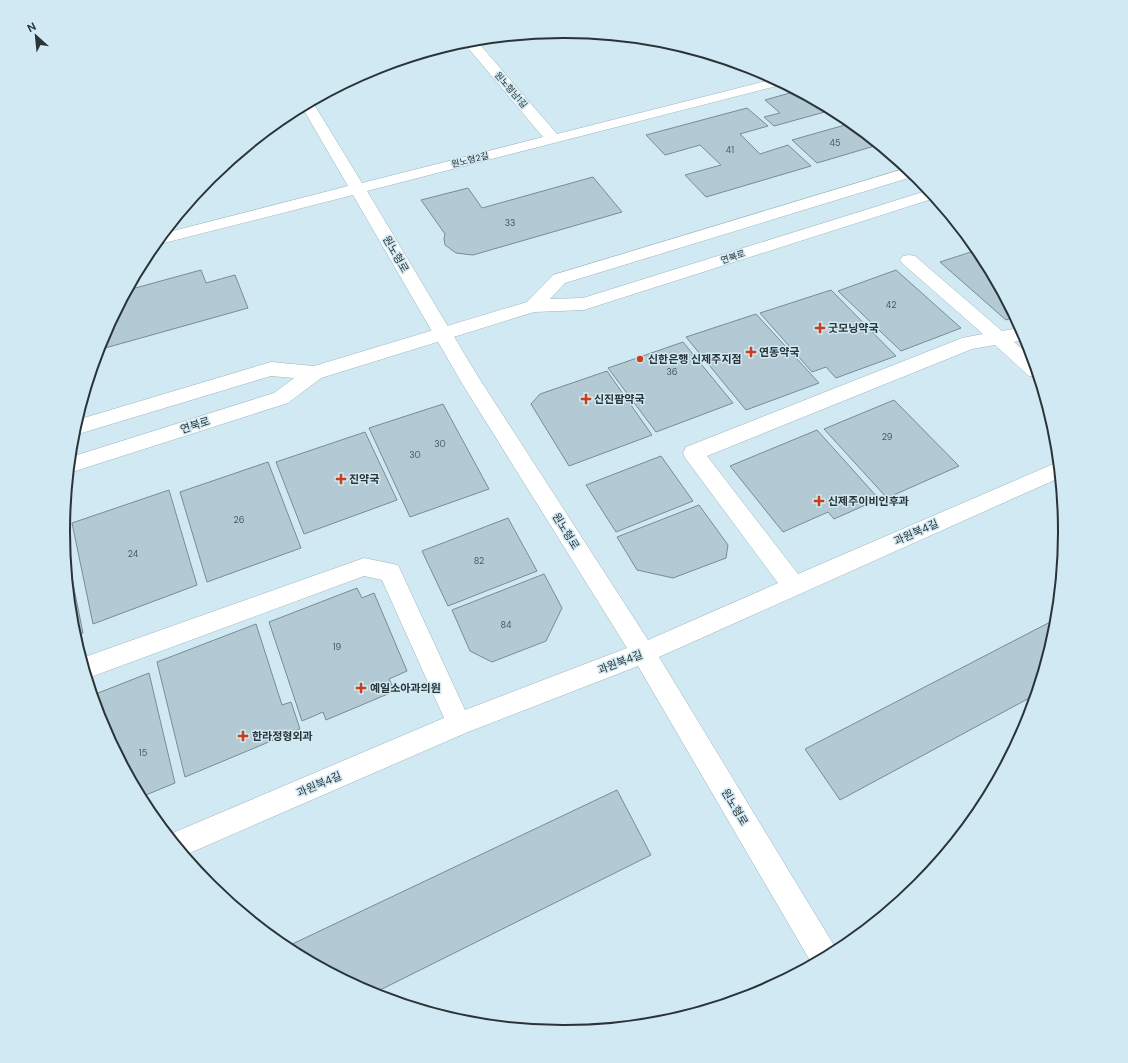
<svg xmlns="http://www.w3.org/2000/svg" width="1128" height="1063" viewBox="0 0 1128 1063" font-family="'DM Sans','Noto Sans KR',sans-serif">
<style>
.building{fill:#b3cad4;stroke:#778d96}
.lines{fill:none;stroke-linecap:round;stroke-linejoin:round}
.minor-casing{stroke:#9db4bd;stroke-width:1}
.major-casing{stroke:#9db4bd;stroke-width:1}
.minor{fill:#fff;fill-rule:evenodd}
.major{fill:#fff;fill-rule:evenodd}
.poi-dot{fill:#c93f1b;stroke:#d1e9f2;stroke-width:1.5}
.labels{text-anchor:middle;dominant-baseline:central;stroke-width:3;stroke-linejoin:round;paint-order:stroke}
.far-street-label{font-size:9px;fill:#2a3337;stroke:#d1e9f2}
.number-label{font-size:9px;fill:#4c595e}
.street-label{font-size:11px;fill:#2a3337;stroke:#d1e9f2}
.poi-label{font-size:11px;font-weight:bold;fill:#2a3337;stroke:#d1e9f2;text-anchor:start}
.rim{fill:none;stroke:#2a3337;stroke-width:2}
</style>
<rect width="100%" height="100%" fill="#d1e9f2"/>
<path class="building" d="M797,91L832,110L774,126L764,117L780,113L765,100Z
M747,108L768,126L740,134L760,154L788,145L811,166L706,197L685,175L721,165L700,145L665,155L646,135Z
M852,123L878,145L817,163L792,140Z
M593,177L622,212L473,255L456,253L445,245L444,239L445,234L421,200L468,188L482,208Z
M977,250L980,254L1014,317L1006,320L940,262Z
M201,270L206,283L235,275L248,308L98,350L102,340L128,290Z
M896,270L961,328L901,351L838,291Z
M831,290L896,356L836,378L826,367L812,372L760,313Z
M756,314L819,383L746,410L686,337Z
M683,342L733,403L656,432L608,368Z
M607,371L652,435L569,466L531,404L540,394Z
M894,400L959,466L887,498L824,429Z
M443,404L489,489L410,517L369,428Z
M817,430L879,499L834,519L828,512L783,532L730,466Z
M365,432L397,500L304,534L276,462Z
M661,456L693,501L616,532L586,485Z
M268,462L301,548L207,582L180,492Z
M169,490L197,585L93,624L72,523Z
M699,505L728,545L726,558L673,578L637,570L617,537Z
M508,518L537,571L448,606L422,551Z
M65,544L83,633L75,636L73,629Z
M544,574L562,608L546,641L492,662L470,651L452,610Z
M357,588L362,598L374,593L407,671L389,679L395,691L326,720L323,712L302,721L269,622Z
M1056,619L1055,629L1035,695L840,800L805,749Z
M256,624L282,705L291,702L300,729L185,777L157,662Z
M149,673L175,783L141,797L102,723L93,695Z
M617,790L651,855L372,994L286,947Z"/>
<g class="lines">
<g class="minor-casing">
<path id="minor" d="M476,40L557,134L774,79L784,84L367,191L477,375L648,640L778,583L686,459L683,453L686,447L962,338L983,334L903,264L900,260L903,256L909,255L915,256L1002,331L1020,328L1026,339L1014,342L1031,356L1038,377L1029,376L995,345L972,349L707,456L798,574L1058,462L1059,478L659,657L835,947L837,950L812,964L638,666L468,732L185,855L168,835L444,718L382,580L364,576L88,678L82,658L364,558L398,565L465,710L627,648L463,385L353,195L160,244L156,243L165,233L348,186L302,107L312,101L362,183L543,137L463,42Z"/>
</g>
<g class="major-casing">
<path id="major" d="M907,168L915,176L565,283L550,299L583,298L926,191L928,190L935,198L590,308L584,310L534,312L321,378L288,403L69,473L71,457L274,393L294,378L271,376L75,435L73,434L77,420L271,362L314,366L527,302L553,275Z"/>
</g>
<use href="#minor" class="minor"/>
<use href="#major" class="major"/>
</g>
<g class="poi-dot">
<path d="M818 322h4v4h4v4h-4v4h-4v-4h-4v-4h4z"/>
<path d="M749 346h4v4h4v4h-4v4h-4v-4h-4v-4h4z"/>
<circle cx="640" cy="359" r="4"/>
<path d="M584 393h4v4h4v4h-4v4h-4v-4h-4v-4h4z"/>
<path d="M339 473h4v4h4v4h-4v4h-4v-4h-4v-4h4z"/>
<path d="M817 495h4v4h4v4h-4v4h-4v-4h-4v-4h4z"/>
<path d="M359 682h4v4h4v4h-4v4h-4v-4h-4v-4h4z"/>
<path d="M241 730h4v4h4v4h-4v4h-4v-4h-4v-4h4z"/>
</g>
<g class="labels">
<g class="far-street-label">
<text transform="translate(511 90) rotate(49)">원노형남1길</text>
<text transform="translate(470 160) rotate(-14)">원노형2길</text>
<text transform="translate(733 257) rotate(-18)">연북로</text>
</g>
<g class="number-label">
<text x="835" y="143">45</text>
<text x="730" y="150">41</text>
<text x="510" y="223">33</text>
<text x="891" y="305">42</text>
<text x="672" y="372">36</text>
<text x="887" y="437">29</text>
<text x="440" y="444">30</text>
<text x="415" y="455">30</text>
<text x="239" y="520">26</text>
<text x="133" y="554">24</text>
<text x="479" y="561">82</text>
<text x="506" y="625">84</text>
<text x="337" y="647">19</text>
<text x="143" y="753">15</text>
</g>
<g class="street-label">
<text transform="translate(396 254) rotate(60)">원노형로</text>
<text transform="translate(195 425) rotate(-18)">연북로</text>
<text transform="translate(566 531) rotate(58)">원노형로</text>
<text transform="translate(916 532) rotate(-24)">과원북4길</text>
<text transform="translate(620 662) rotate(-21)">과원북4길</text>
<text transform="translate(319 784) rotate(-23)">과원북4길</text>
<text transform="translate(735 807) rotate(59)">원노형로</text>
</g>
<g class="poi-label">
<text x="828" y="328">굿모닝약국</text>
<text x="759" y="352">연동약국</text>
<text x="648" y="359">신한은행 신제주지점</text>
<text x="594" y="399">신진팜약국</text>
<text x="349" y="479">진약국</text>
<text x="828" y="501">신제주이비인후과</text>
<text x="370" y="688">예일소아과의원</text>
<text x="252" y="736">한라정형외과</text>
</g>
</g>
<path d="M0 0H1128V1063H0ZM563 38H565A493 493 0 0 1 1058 531V532A493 493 0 0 1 565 1025H563A493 493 0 0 1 70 532V531A493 493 0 0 1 563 38Z" fill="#d1e9f2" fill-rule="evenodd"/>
<path class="rim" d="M563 38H565A493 493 0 0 1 1058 531V532A493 493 0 0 1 565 1025H563A493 493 0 0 1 70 532V531A493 493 0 0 1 563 38Z"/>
<g transform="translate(36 36) rotate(333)" stroke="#d1e9f2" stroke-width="3" paint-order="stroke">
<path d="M0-3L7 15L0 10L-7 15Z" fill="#2a3337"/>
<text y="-6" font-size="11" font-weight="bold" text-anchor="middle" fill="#2a3337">N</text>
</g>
</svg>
